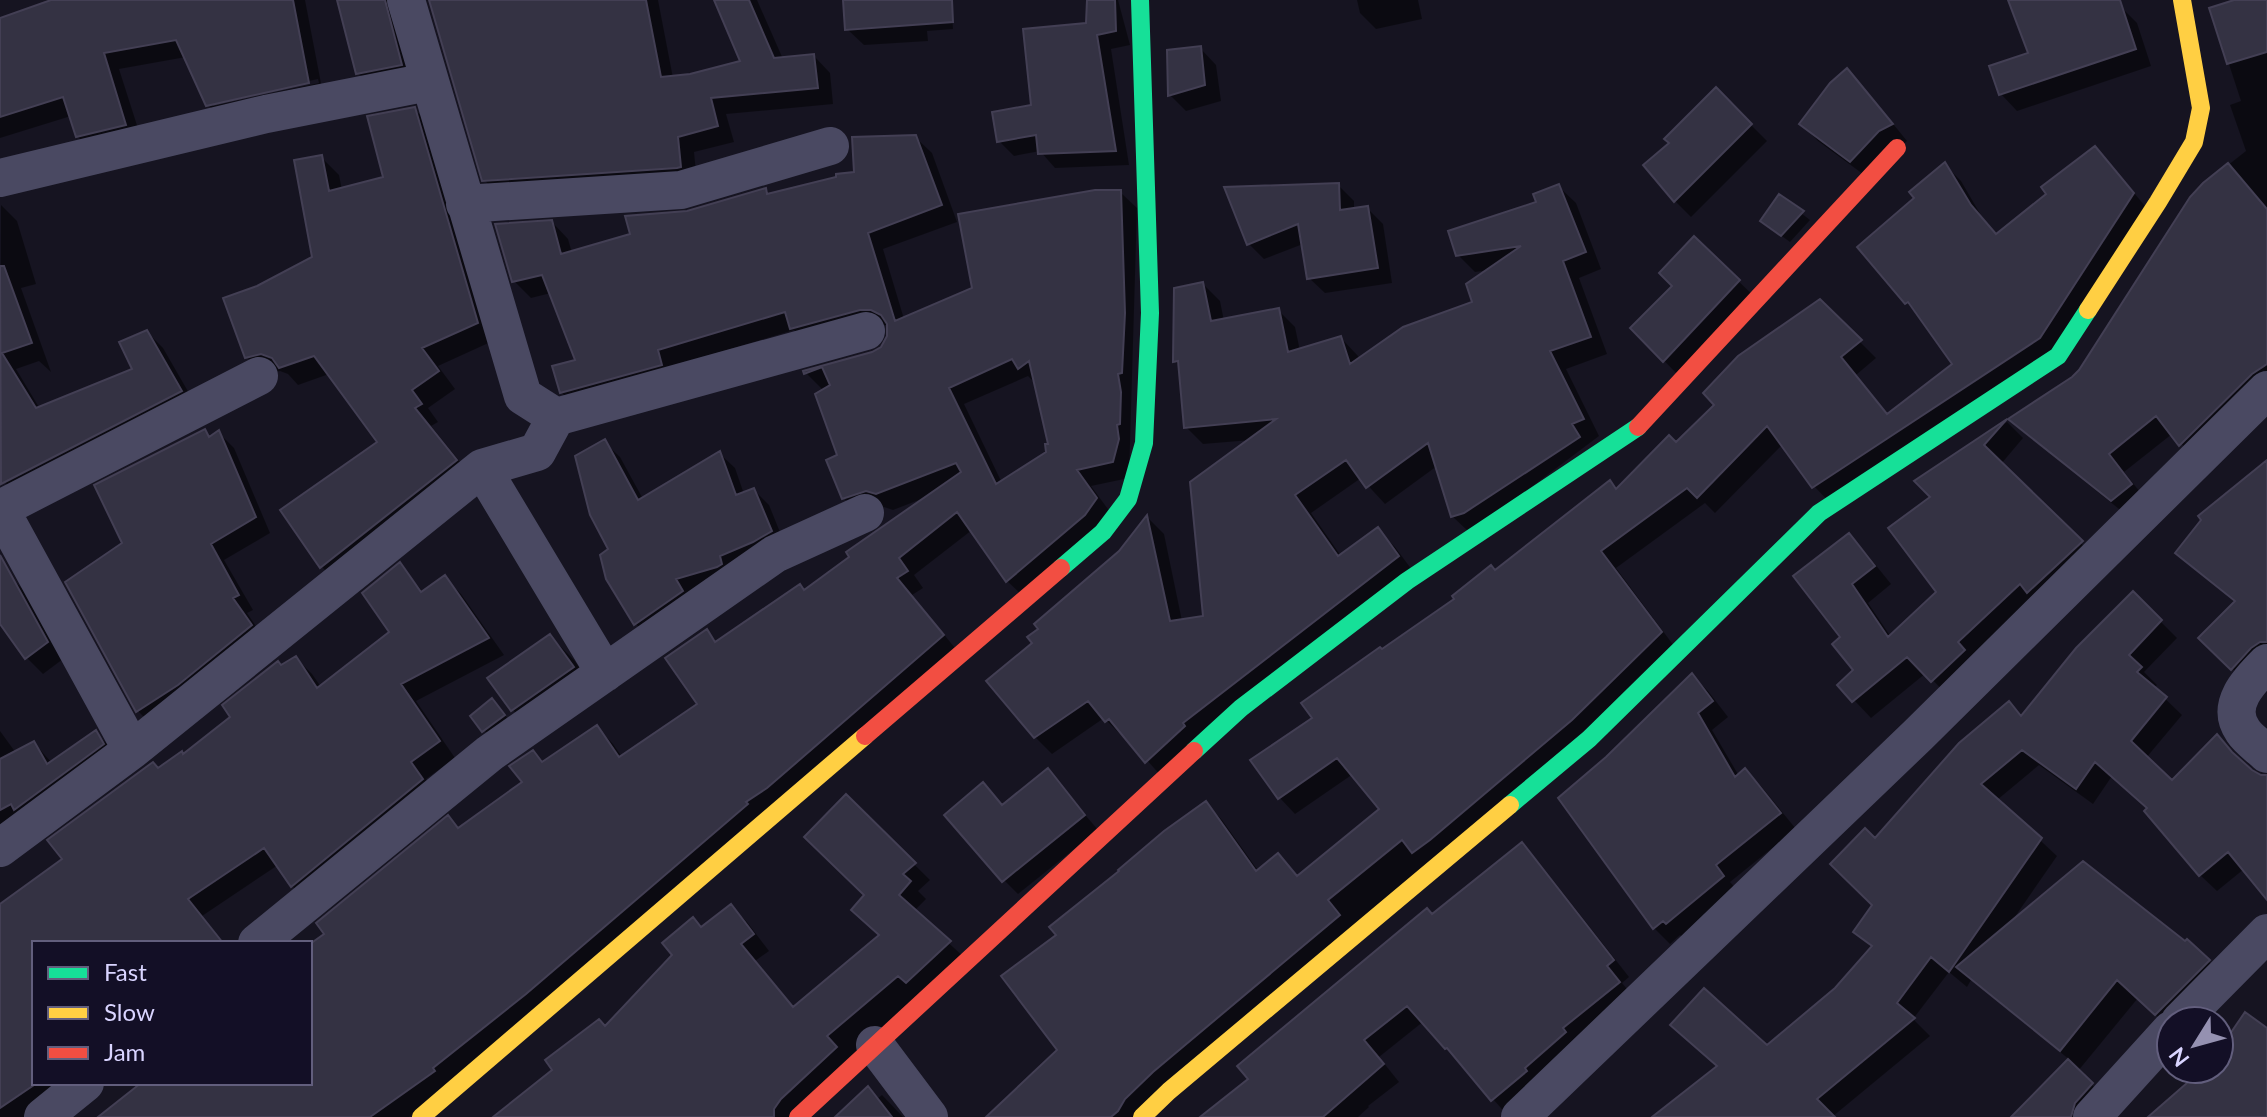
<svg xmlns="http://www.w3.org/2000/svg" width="2267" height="1117" viewBox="0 0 2267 1117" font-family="Lato,sans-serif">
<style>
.shadow{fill:#0007;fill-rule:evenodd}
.building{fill:#343243;stroke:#433f54;stroke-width:2;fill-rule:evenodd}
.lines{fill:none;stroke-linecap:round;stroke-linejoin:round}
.street{stroke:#4a4962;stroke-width:38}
.fast{stroke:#16e098;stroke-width:18}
.slow{stroke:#ffcf43;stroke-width:18}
.jam{stroke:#f24e42;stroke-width:18}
</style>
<rect width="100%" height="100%" fill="#161421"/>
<path class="shadow" d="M55,0H305L324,99L225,121L208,105L186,57L119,69L142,141L94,153L77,136L71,116L0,138V20ZM318,79L319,83L213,106V102Z
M339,0H407L417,81L374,89L358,73Z
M431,0H658L673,78L690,76L743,62L716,0H757L783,59L814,56L830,73L833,104L726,114L734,142L694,152L697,183L501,196L484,180Z
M845,0H951L953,29L927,31L928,41L864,45L847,29Z
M1089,0H1118L1130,45L1111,49L1129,165L1055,168L1040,151L1014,156L999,141L1033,107L1088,25Z
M1357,0H1418L1422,19L1376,29L1360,13Z
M2010,0H2056L2121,7L2137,23L2151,66L2017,111L2001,94L2031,54Z
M2240,0H2267V393L2198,461L2172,434L2124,472L2148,502L2129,517L2028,436L2011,419L2073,378L2080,371L2204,184L2246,151L2230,105L2241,101L2211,9Z
M1200,48L1216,65L1221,101L1186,111L1170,95Z
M1847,71L1863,87L1907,141L1867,177L1818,141L1802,124Z
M1716,90L1767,141L1691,217L1675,201L1672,143Z
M414,109L432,127L495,340L438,366L455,389L428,408L438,422L431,426L473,478L339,584L322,567L283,511L380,443L329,374L298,385L288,374L280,371L264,375L247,357L258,287L315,258L321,157L339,175L342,190L386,178Z
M915,137L932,153L957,222L883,249L904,319L974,290L1120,192L1137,208L1129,478L1091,486L1113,516L1024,597L1007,581L972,530L914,575L923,588L912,595L959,653L409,1117H101L144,1083H310V954L448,818L460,829L525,783L543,764L597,727L613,744L622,757L700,704L706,631L718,643L805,592L925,499L924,498L893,510L884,507L860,515L844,498L839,457L824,391L806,373L873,354L883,348L889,336V325H877L809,345L794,330L673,366L578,409L561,392L578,362L551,293L531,298L514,281L552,222L568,239L572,253L633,236L687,213L765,190L770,195L856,174ZM1028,376L1036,384L1050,445L1049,453L1002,483L964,404Z
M2095,149L2111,165L2149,211L2056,354L1830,503L1814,486L1783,444L1715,513L1705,503L1616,568L1677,650L1140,1117H989L1060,1050L1058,935L1206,803L1222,820L1259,872L1298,878L1382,810L1353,774L1295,814L1279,797L1314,718L1382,651L1617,490L1676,445L1820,302L1876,358L1856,375L1889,415L1955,365L1922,317L1907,303L1917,199L1945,165L1961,181L1986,224L1997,236L2049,194Z
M1338,185L1354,201V210L1367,208L1383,224L1392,283L1325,293L1309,278L1303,244L1264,259L1248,243Z
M1558,186L1576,203L1601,269L1579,278L1607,354L1566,369L1599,436L1470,533L1452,516L1437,466L1385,504L1361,478L1311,513L1341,556L1378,530L1395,547L1415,574L1163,778L1126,737L1124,738L1104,718L1052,754L1035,737L1034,643L1121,552L1148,518L1164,534L1182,621L1205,617L1251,440L1203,444L1186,427L1180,367L1175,361L1203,284L1220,301L1224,321L1278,310L1295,327L1300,351L1341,338L1358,356L1359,360L1474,303L1490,270L1475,272L1458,255L1538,203Z
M1780,197L1810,220L1790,242L1771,228Z
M1,205L17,221L36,284L21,288L51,372L39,361L16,369L40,409L135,371L147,332L163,348L197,407L19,498L0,477Z
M1694,239L1755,297L1680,377L1632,328L1675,286Z
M2007,422L2023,438L2001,464L2098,560L1950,698L1926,673L1871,718L1854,700L1856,670L1843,637L1849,536L1866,553L1891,584L1868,603L1891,637L1939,592L1933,498L1917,481Z
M204,431L211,438L219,433L234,448L270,533L224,560L253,610L247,613L266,641L153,726L138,711L68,582L124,544Z
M604,442L620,457L643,499L719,453L735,468L744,494L754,490L769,505L786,547L651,639L636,624L608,578L611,550Z
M2267,463V665L2249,685L2201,638L2236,603L2194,569L2177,553Z
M400,565L424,593L445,578L461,594L504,655L416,701L455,758L426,779L438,796L309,902L292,886L278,865L202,916L224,943H34V1083H76L38,1117H0V905L65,860L158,770L184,756L233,717L282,667L296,658L312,674L321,687L391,632Z
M11,577L27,594L63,659L43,674L26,657L0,620V585Z
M2133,594L2177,638L2144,672L2157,685L2154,688L2182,715L2146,758L2172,783L2217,737L2251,772L2267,777V897L2244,869L2217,891L2200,875L2147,811L2149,809L2112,776L2093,804L2039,765L1997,800L2057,856L2012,921L2208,961L2227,980L2171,1029L2138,998L2078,1071L2108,1101L2093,1117H2019L2017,1113L2070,1060L1971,980L1967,987L1949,972L1913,1019L1930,1036L1832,1117H1656L1767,1048L1836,989L1872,948L1856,932L1875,905V841L2022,717Z
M550,636L574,660L597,693L537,734L513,710L490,678Z
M1692,675L1708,691L1728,717L1712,730L1739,776L1745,771L1761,786L1796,829L1730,882L1739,892L1683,938L1680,935L1670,944L1654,928L1608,758Z
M500,709L512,724L492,738L484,730Z
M0,731L16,753L34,743L52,763L96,733L112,749L0,831Z
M1048,771L1098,830L1018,894L1004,880L1003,807Z
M846,797L930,880L918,891L926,899L914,911L966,959L795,1117H496L606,1028L702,929L731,906L747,922L769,951L755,961L795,1009L881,936L867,895Z
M1522,844L1538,861L1629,977L1622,983L1635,999L1508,1116L1424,1021L1379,1057L1399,1082L1368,1106L1369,1107L1358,1117H1203L1251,1080L1432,916Z
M882,1095L903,1117H838L877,1099Z"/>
<path class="building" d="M51,0H293L309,83L206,106L176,40L104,53L126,125L76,137L63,97L0,117V18Z
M337,0H385L402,65L356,74Z
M429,0H646L661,77L690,74L740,61L714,0H749L774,58L814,54L818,88L711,98L718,126L678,137L681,167L677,168L482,181Z
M843,0H952L953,22L845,30Z
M1087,0H1115L1116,31L1097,35L1116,151L1038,154L1036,135L997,142L992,112L1031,105L1023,29L1086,23Z
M2008,0H2120L2136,49L1999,95L1989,66L2028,53Z
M2234,0H2267V52L2227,64L2209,8Z
M1201,46L1205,85L1168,96L1167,50Z
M1847,68L1893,124L1879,131L1850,162L1799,124L1830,83Z
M1716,87L1752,124L1674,202L1643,165L1669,143L1664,139Z
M415,107L478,323L422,348L439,371L412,390L422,404L415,408L457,460L320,568L280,510L377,442L314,356L279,368L272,358L261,354L245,358L223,298L257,286L312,257L294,160L322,155L329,191L383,177L367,116Z
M916,135L942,205L868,233L895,321L972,288L958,214L1095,190H1121L1125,313L1122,373L1118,374L1121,392L1120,424L1117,425L1119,439L1113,462L1077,470L1097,498L1085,515L1006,582L957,512L899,558L908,571L897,578L944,635L767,788L746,802L748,804L526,994L433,1068L435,1071L370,1117H98L141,1083H310V944L324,934L316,923L448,815L458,828L522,782L509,766L533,750L542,762L597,725L619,757L697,704L665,658L707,629L715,642L800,584L804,590L849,557L846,552L961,472L956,463L876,494L866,491L842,499L826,460L837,455L815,394L830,385L822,367L804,374L803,371L872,352L881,347L887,336V324L881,315L871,310H860L790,329L785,312L658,350L662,365L560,393L552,366L575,360L542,275L512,282L495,224L552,220L561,254L630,234L625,216L687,211L766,188L767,194L836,177V174L854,172L852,137ZM1012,359L1018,369L1029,361L1048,444H1045L1046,452L996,484L949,388Z
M2095,146L2134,193L2040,338L1812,488L1767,426L1697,498L1687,488L1601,551L1662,632L1572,720L1430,840L1412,853L1402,840L1328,900L1340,915L1153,1072L1125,1099L1118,1111L1111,1117H986L1057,1050L1001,976L1056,935L1049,927L1119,871L1118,870L1164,831L1206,801L1256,871L1278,853L1297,876L1379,809L1337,758L1278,799L1250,760L1312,718L1301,703L1380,647L1382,649L1454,599L1452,596L1491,565L1495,570L1610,480L1616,489L1669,435L1676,442L1714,405L1703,393L1738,356L1820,299L1862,340L1841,357L1887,414L1952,364L1908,302L1905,304L1857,247L1914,198L1909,192L1945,162L1971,205L1996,234L2046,194L2041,187Z
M2228,163L2267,209V364L2252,374L2179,446L2156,416L2109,454L2132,484L2111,501L2008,419L2072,377L2079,370L2190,197L2203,183Z
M1339,183L1340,210L1368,206L1378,268L1307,279L1298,224L1247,245L1224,187Z
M1559,184L1586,252L1563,261L1591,337L1550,351L1584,419L1572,424L1580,437L1464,513L1451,517L1428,443L1366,488L1346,460L1295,495L1338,556L1378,527L1399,556L1183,723L1185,726L1145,763L1109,719L1105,722L1088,701L1034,738L986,681L1032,643L1027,637L1038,629L1034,624L1119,551L1147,515L1170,621L1203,616L1190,482L1276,419L1184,428L1178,361L1173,362L1174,288L1203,282L1211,321L1279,308L1288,352L1341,336L1350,364L1403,327L1472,302L1466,284L1521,246L1456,256L1448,231L1536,202L1533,194Z
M1779,194L1804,211L1781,236L1760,221Z
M1694,236L1740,280L1663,362L1630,328L1672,286L1659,273Z
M0,266H4L32,343L2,353L36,408L132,369L119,342L147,330L182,391L1,484Z
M2007,419L1984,445L2083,541L2027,593L2020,584L1958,642L1965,650L1931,682L1907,657L1852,702L1837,685L1853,670L1832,644L1840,637L1793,576L1849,533L1875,566L1852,584L1888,637L1936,592L1888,528L1930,497L1914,481Z
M205,429L209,437L219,430L256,517L211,544L239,595L233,598L252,625L178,685L136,712L65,582L122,543L94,485Z
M605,439L638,500L720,451L736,495L754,488L772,531L753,542L720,556L722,564L717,567L676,579L683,591L634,625L606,579L600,555L608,549L590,515L575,456Z
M2267,460V642H2260L2251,648L2231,670L2198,638L2235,601L2175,553L2201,520L2198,516Z
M0,555L48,642L25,659L0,624Z
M400,562L421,592L445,575L489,638L401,684L440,741L411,762L423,779L291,887L264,848L188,899L223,943H34V1085L0,1108V904L62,859L47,840L153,762L158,768L182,751L183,754L230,717L222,705L278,661L281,665L296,656L317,688L389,632L362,593Z
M2133,591L2162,620L2129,655L2142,667L2137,672L2167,697L2131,741L2172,780L2217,734L2232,752L2252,770L2261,775H2267V900L2228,852L2199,876L2144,811L2147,808L2095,762L2076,789L2022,750L1981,784L2042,838L1949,972L1931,957L1897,1003L1915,1018L1817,1099L1835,1117H1652L1717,1066L1670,1025L1704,988L1767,1045L1835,988L1872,946L1853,932L1872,905L1830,864L1865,828L1875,838L1959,743L2009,701L2021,716L2076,648Z
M550,634L574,667L511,711L487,678Z
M1692,673L1713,701L1698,713L1735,777L1745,768L1781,813L1716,865L1724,876L1666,924L1663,921L1653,929L1558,798L1606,757Z
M492,698L505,715L482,732L470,716Z
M96,730L104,744L14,810L11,804L0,810V759L34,741L47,764Z
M1048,768L1085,815L1002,882L944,815L983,782L1002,805Z
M846,794L916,863L903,874L911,881L899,895L951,941L906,983L898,976L827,1036L837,1047L781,1099L774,1109V1117H493L552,1070L545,1060L599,1019L605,1026L672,955L662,943L693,917L701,927L731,904L754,934L741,944L793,1007L879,935L851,910L864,895L804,837Z
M1522,842L1614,960L1607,966L1620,982L1563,1028L1566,1032L1525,1068L1527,1071L1491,1101L1447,1048L1445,1049L1407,1006L1364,1040L1384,1064L1323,1117H1200L1248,1079L1237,1066L1427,908L1432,914Z
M2083,861L2185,941L2187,939L2210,960L2155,1015L2117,980L2060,1051L1956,967Z
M2245,1012L2267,1028V1117H2148L2203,1069H2219V1050Z
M2068,1059L2093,1083L2075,1103L2071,1117H2011Z
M868,1086L892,1117H835Z"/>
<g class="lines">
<path class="street" d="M0,178L266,114L428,82
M465,204L681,190L830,146
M556,417L866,331
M482,468L605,673
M0,509L259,376
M0,509L132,750
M2267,663C2249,681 2225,705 2243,731C2249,740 2260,747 2267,754
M0,848L132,750L482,468L537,452L556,417L523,396L406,0
M257,943L490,753L775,554L865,513
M2180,1021L2267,933
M875,1045L929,1117
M43,1117L85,1083
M1520,1117L1918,735L2267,390
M2092,1117L2171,1030"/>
<path class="fast" d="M1061,568L1103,532L1128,499L1144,443L1150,313L1140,0
M1194,751L1241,708L1407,581L1638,427
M1510,805L1589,739L1819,513L2058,356L2088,310"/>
<path class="slow" d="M2088,310L2158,202L2194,142L2201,108L2182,0
M421,1117L865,736
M1142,1117L1169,1091L1510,805"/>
<path class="jam" d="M1638,427L1897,148
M865,736L1061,568
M798,1117L1194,751"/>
</g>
<rect x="32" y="941" width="280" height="144" fill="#130f26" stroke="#625e7d" stroke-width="2"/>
<rect x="48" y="967" width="40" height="12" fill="#16e098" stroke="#625e7d" stroke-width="2"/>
<text x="104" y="981" font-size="24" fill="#d9d4ff">Fast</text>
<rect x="48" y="1007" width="40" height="12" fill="#ffcf43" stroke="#625e7d" stroke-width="2"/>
<text x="104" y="1021" font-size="24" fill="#d9d4ff">Slow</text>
<rect x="48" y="1047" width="40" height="12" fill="#f24e42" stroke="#625e7d" stroke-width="2"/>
<text x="104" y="1061" font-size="24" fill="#d9d4ff">Jam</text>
<g transform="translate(2195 1045) rotate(233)"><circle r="38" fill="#130f26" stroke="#625e7d" stroke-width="2"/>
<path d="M0-6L14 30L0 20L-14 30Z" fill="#9591b1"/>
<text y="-12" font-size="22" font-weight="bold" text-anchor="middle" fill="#d9d4ff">N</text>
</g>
</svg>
